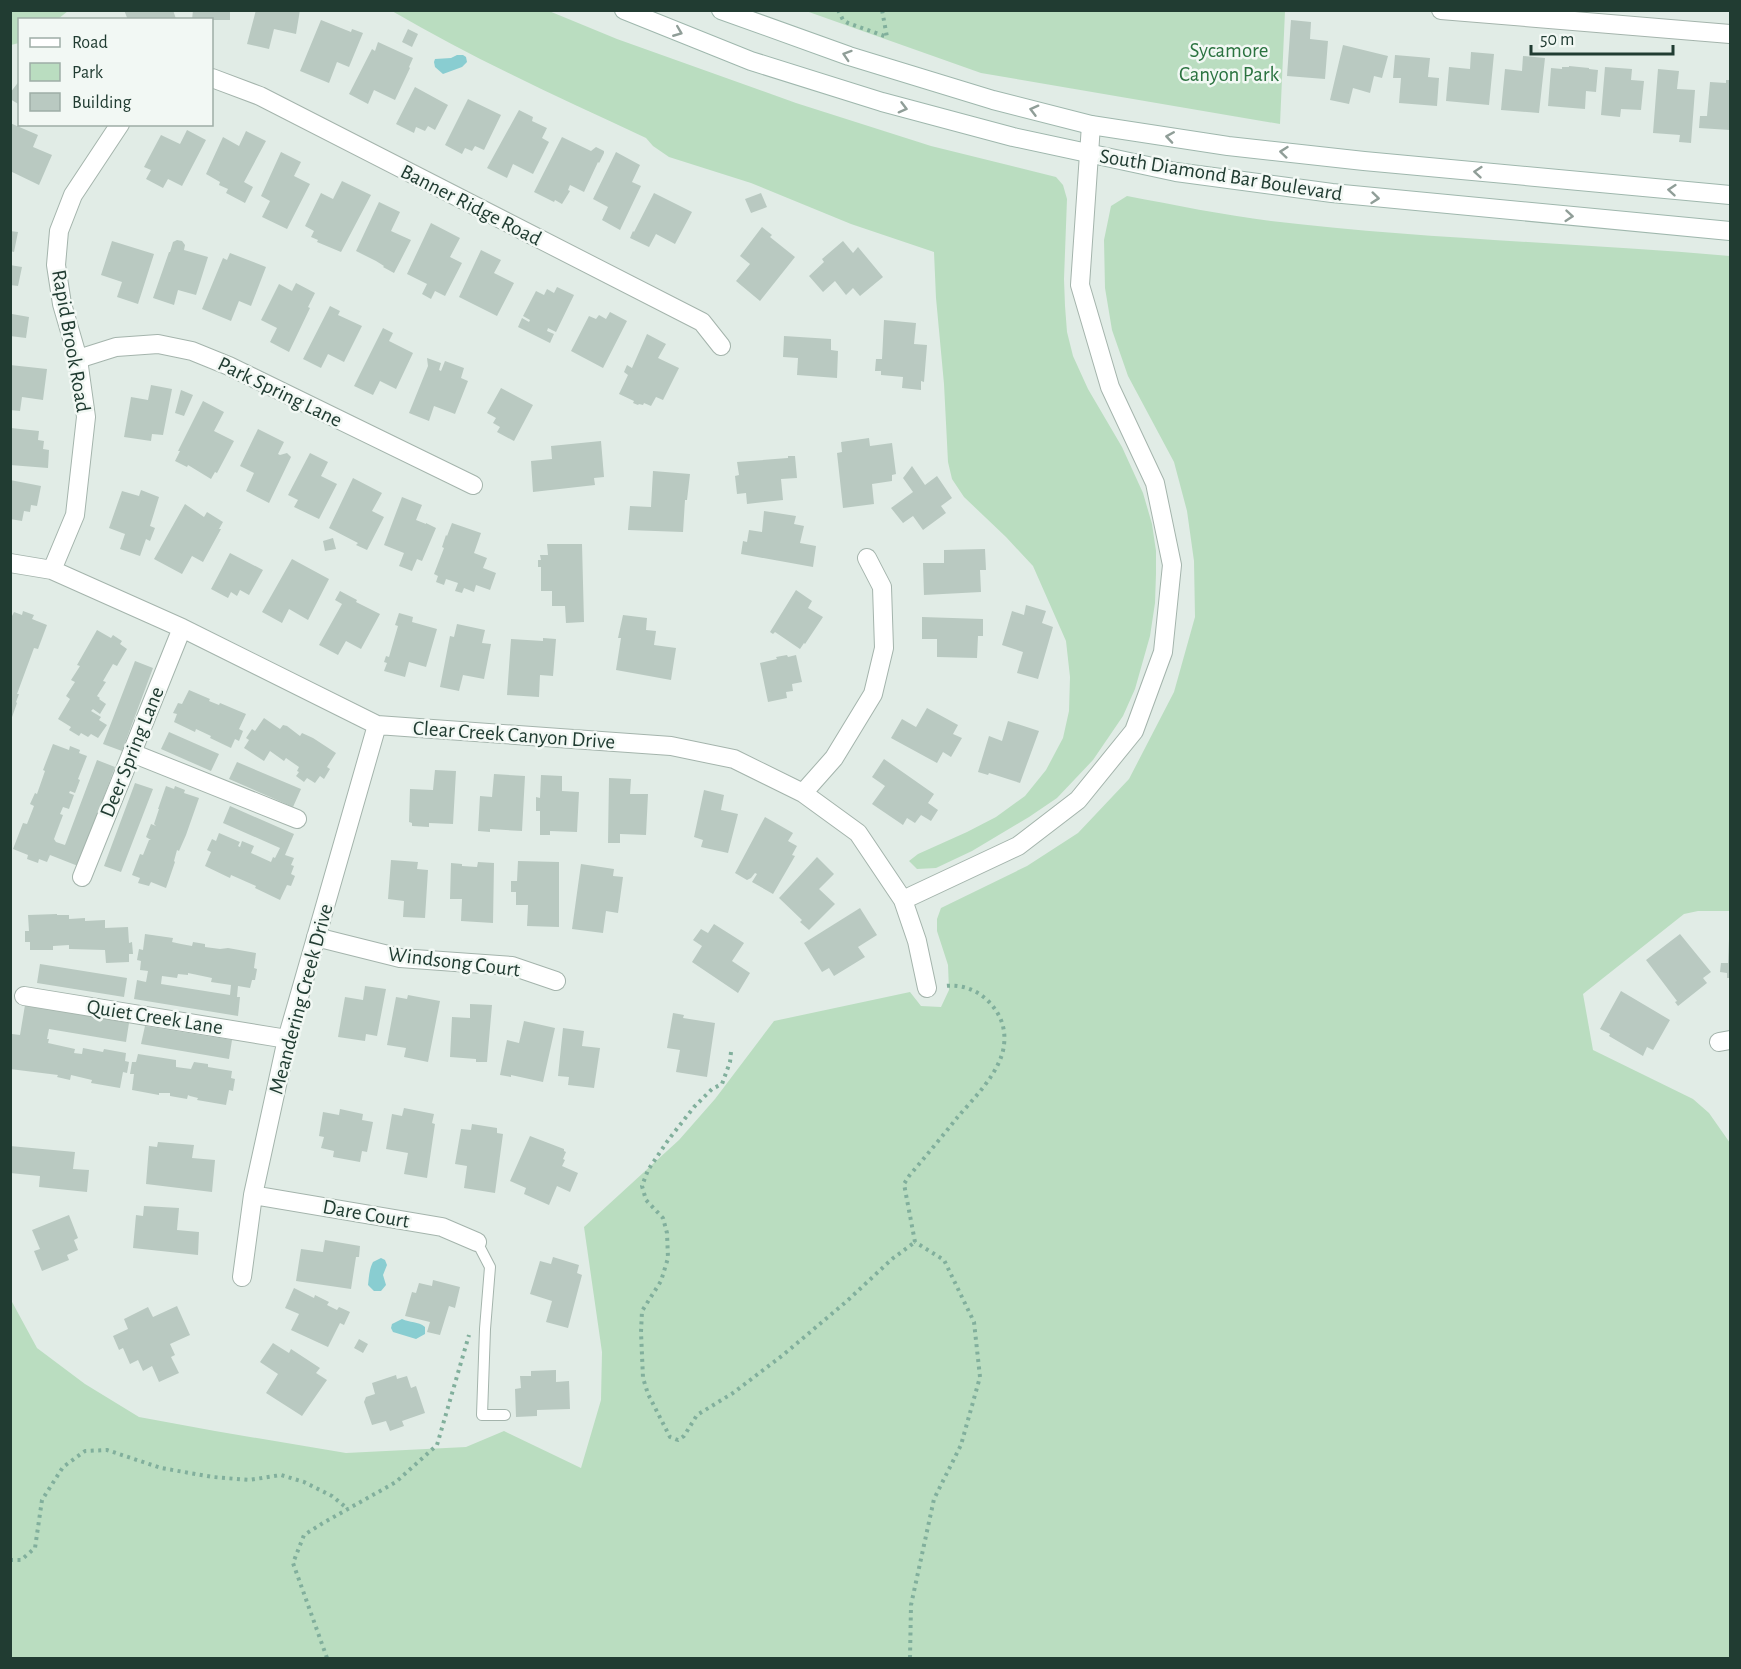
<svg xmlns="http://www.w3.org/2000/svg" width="1741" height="1669" viewBox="0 0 1741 1669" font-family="'Alegreya Sans',sans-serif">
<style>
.green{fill:#baddc0}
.water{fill:#89cdd1}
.building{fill:#b9c9c1;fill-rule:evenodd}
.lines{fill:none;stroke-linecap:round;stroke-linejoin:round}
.lane-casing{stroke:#a4b4ac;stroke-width:12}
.street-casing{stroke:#a4b4ac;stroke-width:20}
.secondary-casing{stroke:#9fb7ad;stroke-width:20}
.path{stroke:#81af9c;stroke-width:4;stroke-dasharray:3 4.5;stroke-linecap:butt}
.lane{stroke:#fff;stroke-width:10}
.street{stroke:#fff;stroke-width:18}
.secondary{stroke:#fff;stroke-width:18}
.oneway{stroke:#909e98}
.labels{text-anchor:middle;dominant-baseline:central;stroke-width:5;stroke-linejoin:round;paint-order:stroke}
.park-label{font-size:21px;fill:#2b7340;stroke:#f2f8f4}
.street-label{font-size:21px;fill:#213c32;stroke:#f2f8f4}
</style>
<rect width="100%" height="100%" fill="#e1ece6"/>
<path class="green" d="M10,11L11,10L68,11L58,19L20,20L19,43L11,45Z
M392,11H549L617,39L796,103L931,146L1056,177L1063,185L1067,199L1064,279L1065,306L1067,332L1073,356L1088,389L1122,447L1143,493L1152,524L1156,551V574L1155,603L1150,636L1135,689L1123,716L1093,760L1057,798L1029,817L972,851L936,868L917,869L909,861L918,854L967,832L996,817L1025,796L1046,770L1063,738L1069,711L1070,677L1066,641L1033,566L1006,537L964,497L952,479L948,462L944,384L936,298L934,252L851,224L751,183L669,157L653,146L646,138C560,98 474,59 392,11Z
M806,11H1285L1280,124L981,73Z
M1127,196C1175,205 1223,215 1271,221C1423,239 1578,243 1730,256V911H1698L1684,914L1583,994L1593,1050L1693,1099L1709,1113L1730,1143V1658H11V1300L37,1348L85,1384L139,1417L215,1431L346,1453L466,1447L504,1431L581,1468L601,1400L602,1352L584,1227L679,1140L715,1099L774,1021L910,992L921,1006L941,1007L949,990L948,965L937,931V919L941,908L1027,866L1078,833L1129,779L1174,692L1195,617L1194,561L1187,511L1174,462L1128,376L1112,330L1105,288L1104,240L1111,206Z"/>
<path class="water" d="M457,55H463L466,57L467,62L462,67L443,74L435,67L434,62L435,59L451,58Z
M381,1258L385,1260L387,1265L383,1275L386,1285L381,1291H374L368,1285C369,1277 369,1270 373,1262Z
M402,1319C410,1323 418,1321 425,1327V1334L416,1339L393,1332L391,1328L392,1324Z"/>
<path class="building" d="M124,10H173L176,19L128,20Z
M193,10H230V20H192Z
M256,10H300L296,34L274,29L269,49L247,44Z
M321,20L351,32L352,29L363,33L349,67L337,62L329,83L300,71Z
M1291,20L1311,22L1310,39L1328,41L1325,79L1287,76Z
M408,29L418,34L412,47L402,42Z
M378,42L413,58L409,67L410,68L395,100L374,90L368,104L349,94L372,49L375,51Z
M1343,45L1388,56L1382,78L1374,76L1370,93L1353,88L1349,104L1330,100Z
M1471,52L1494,54L1489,105L1446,101L1449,67L1470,69Z
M1395,55L1430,58L1428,77L1439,78L1437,106L1399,103L1401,78H1393Z
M1523,56L1545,58L1539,113L1501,110L1505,69L1522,71Z
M1569,66L1589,68V69L1598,70L1596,92L1586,91L1585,109L1548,106L1551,68L1562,69V67H1569Z
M1605,67L1632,69L1631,80L1644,81L1641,110L1621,109L1620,117L1601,115Z
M1658,69L1679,71L1677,89L1695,90L1691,143L1679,142L1680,135L1653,133Z
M20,80V105L10,99V93Z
M1726,80H1730V130L1699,128L1700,116H1707L1710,82L1726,83Z
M415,87L448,105L435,130L428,126L425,131L416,127L414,133L396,124Z
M468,99L501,115L484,150L475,146L472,151L465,148L462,154L445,145Z
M519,110L533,117L532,121L547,128L542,138L549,142L533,174L513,164L507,178L487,168Z
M10,123L38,135L33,147L52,155L39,185L10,171Z
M187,130L206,140L182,186L168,179L163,188L146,179L151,170L144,167L161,135L180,144Z
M246,131L266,141L244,182L253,187L245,203L226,193L228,189L219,185L220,182L206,174L223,137L239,146Z
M562,137L591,151L596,147L604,151V153L599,163L598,162L584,192L570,185L568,190L570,191L562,204L555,200L554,202L534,192Z
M281,152L301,162L294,176L310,184L287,229L262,217L270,201L261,196Z
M616,152L640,165L632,182L641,186L620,230L602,220L608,207L593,199Z
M342,181L371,195L341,252L317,242L318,240L311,237L314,231L305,226L321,193L333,199Z
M654,193L692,212L675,244L656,234L649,247L630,238L633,231L634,232Z
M761,193L767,207L751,213L745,199Z
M379,202L400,212L391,231L411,240L394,273L383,267L384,266L376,261L356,251Z
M431,223L460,238L450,257L462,263L445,296L435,291L431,299L422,294L427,284L407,274Z
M762,227L772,235L770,237L795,257L760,301L736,281L750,264L740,256Z
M10,231L18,232L14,252L10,251Z
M177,240L182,241L185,245L184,250L208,257L196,295L178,290L174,305L153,298L169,252H170L173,242Z
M112,241L154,254L138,304L117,297L122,282L101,275Z
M843,241L853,253L858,247L883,277L860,296L853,288L846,295L835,281L823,292L809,276L824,262L822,259Z
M481,250L501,260L494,273L514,283L497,316L459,297Z
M230,253L266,267L251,306L239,301L231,321L202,309L223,258L227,260Z
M10,265L22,267L18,286L10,285Z
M296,283L315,293L308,307L310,308L289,352L270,342L277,328L261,320L279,284L292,291Z
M557,287L574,295L556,332L548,328L547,331L554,334L550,343L518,327L522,318L529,322L530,320L523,316L536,291L544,295L547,289L554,293Z
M330,306L340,311L338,315L362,326L344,362L328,354L321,368L303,359Z
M610,312L627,321L603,368L571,351L589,316L596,319L599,315L606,319Z
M12,314L29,317L26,338L10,336V315Z
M884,320L916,323L914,344L927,345L924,382L921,381V390L902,388L903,377L881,375V371H875L876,359H882Z
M383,328L393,333L389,341L413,353L396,389L380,381L373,395L354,386Z
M647,334L666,344L658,358L679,368L663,400L656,397L651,406L644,403L643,405L639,404L638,405L633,403L634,401L619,394L628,375L624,372L627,365L632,368Z
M784,336L831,339V350L838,351L837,378L797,375L798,358L783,357Z
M427,358L441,363L439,370L441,371L445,361L464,368L461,378L468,381L455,414L434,406L429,421L409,413L428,366Z
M10,365L47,369L43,400L22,397L20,411L10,410Z
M151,385L172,389L163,435L152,434L151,441L124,437L131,397L148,400Z
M501,388L533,405L514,441L497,432L500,427L493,423L496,418L487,413Z
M181,390L193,395L184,416L175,413Z
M203,401L224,412L214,431L234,441L217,473L215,472L211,479L188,465L187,467L175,461L180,451H178Z
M11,428L39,431L38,440L44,441L43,449L49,450L48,468L10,465Z
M258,429L284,442L278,454L280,455L287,453L291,457L269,503L246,491L254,473L240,466Z
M869,438L870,446L892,443L896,474L892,475V481L872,484L874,504L843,508L837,453L842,452L841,442Z
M601,441L604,477L594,478L595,485L533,492L531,461L552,459L551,446Z
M310,453L328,462L321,476L337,484L319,519L294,507L298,500L288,495Z
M788,456H795L797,478L781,479L783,500L747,504L746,493L737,494L735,476L739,475L737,462L788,458Z
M912,466L925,485L937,476L952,498L941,506L946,513L923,530L913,516L903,523L891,508L913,492L903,478Z
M653,471L690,474L687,500H685L683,532L628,530L630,506L651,507Z
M353,478L382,493L372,511L384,517L367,550L356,545L358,543L329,528Z
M10,480L41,486L37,506L31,505L30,512L24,511L22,521L10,519Z
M141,490L159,497L150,526L155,528L150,541L146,539L140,556L120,549L125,534L109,528L122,491L139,496Z
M402,497L422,505L416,520L426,524V523L436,528L422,561L417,559L412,571L399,566L404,553L384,545Z
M185,504L204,517L207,512L223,522L219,529H221L203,562L192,556L182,574L154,559Z
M764,511L796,516L794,524L804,526L800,543L816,546L813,567L741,554L743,541L747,542L749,530L762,532Z
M452,523L481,533L474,553L487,558L483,568L496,573L490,590L476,585L474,592L464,588L462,593L455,591L458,583L446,579L444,585L436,582L438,576L434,574L444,548L442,547L446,535L447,536Z
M333,538L336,549L325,551L323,541Z
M547,544H582L584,622L566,623L565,606H552V591H541V567H538V560H541L540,555H548Z
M985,549L986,570H980L981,592L924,595L923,563H944V550Z
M230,553L263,570L249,595L240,590L237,596L231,592L228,598L211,589Z
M292,559L329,579L308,620L289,609L282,623L262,612Z
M796,590L812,601L808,608L823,617L805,644L804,643L800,649L775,632L773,634L770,632Z
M340,591L357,600L356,602L380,614L361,649L346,641L338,655L319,645L342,604L335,600Z
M1026,605L1046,611L1042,623L1053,627L1038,679L1017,673L1023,652L1002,645L1012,611L1024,615Z
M23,611L34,615L32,619L47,625L38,649L34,648L17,694H19L16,702L17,703L11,720L10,620L14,612L22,615Z
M399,613L413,617L412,622L437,629L426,667L409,662L405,677L384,671L387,663L384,662L386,656L389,657L398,626L395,625Z
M623,615L647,618L646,630L656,631L654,645L676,648L671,680L616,670L621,638H618Z
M922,617L983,619V636H978L977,658L937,657V639H922Z
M457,624L485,630L482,643L491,644L484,679L463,675L459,691L440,687L450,636L454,637Z
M97,630L111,638L113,635L122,641L120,644L127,649L117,666L113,664L103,681L106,682L97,696L100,698L99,699L106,704L100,714L93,709L91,711L101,717L99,720L107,725L98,738L91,734L88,737L81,733L79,736L69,730L71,727L58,719L70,699L66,696L75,682L71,680L80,666L77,665Z
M543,638L556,639L553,676L540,675L539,697L507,695L511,639L543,641Z
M787,655L788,657L796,655L802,682L792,684L793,691L786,692L787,698L768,702L760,663L777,659L776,657Z
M135,661L153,668L122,751L103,744Z
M189,690L210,699L209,701L219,705L220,703L246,714L239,729L243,731L239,741L235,739L231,748L210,738L211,736L196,729L195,732L174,722L177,714L173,713L178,703L182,704Z
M927,708L958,725L953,734L962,738L951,757L943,752L937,763L891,738L902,719L916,727Z
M264,718L280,729L283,725L287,726L300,736L302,733L313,738L336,753L327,767L330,769L324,779L320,776L315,783L307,778L304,782L296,776L299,772L297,771L299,767L286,758L284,761L270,751L264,761L244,748L249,740L246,738L252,729L255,731Z
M1008,721L1039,731L1020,783L989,773L988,775L978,772L989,736L1002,741Z
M169,732L219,754L211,771L161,749Z
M53,744L69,750L70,746L80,750L79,753L87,756L78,779L80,780L75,793L70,791L69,793L74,795L69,809L63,807L60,814L63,815L54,839L56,842L65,845L97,760L115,767L78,866L50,855L47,862L39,859L38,863L27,859L28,855L13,849L23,823L27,824L34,806L30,804L35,793L37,794L45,771L43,770Z
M884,759L934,794L928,803L938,810L931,821L921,815L915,823L907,818L903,825L872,804L885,786L872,777Z
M237,762L301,789L293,807L229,779Z
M435,770L456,771L453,824L429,823V827L412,826V823L409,822L410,789L433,790Z
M494,774L525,776L522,831L490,829V832L478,831L480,796L492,797Z
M541,775L562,776V791L579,792L577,832L550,831V835H540V811H536V797L540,798Z
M609,778L631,779L630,794H648L646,835L620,834V843H608Z
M135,783L153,789L121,872L104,866Z
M166,786L174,789L175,786L185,790L184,793L199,798L186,835L179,851L177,850L174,861L175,862L166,888L151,882L149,886L138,883L140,878L132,875L140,854L143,855L149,840H151L146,837L151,824L156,826L154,824L159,809H158Z
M704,790L724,795L721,810L738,814L728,853L701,847L703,840L694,837Z
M230,806L294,834L285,855L294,858L291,865L294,866L291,874L295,876L291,886L287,885L280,900L255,888L256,886L231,875L230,878L205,866L211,852L207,850L212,839L216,841L219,833L240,842L238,846L240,847L242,841L254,846L251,853L271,862L273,857L275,858L280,848L223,823Z
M765,817L793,833L788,841L797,846L792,855L795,856L773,894L752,882L757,874L755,873L751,878L747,880L735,873Z
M817,857L834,874L819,889L835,904L809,930L800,922L802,920L779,898Z
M391,860L418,862L417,869L428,870L425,918L403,917L404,901L388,899Z
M518,861L559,862V927L527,926L528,905H516V892H511V881H517Z
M478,862L494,863L493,923L461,921L462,899H450L451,863L462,864V866L477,867Z
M581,864L614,869L613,876L623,877L618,913L606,911L603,933L572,929Z
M860,908L877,935L858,947L865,957L834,976L829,968L822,972L804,943Z
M57,914V915H69V919L85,918V921L105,920V928L128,927L129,943L132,942L133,954H129V962L106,963L105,950L69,949V945L53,946V950H30V942H25V931H29L28,915Z
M714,924L744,943L732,961L750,973L738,993L692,962L702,946L693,940L701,929L708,933Z
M145,934L173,938L172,942L181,944L192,946L193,942L205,944V947L220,949L228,948L256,953L254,968L257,969L255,980H252L250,988L238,986L237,997H240L238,1016L134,999L137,980L146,982L148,971L140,970L141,961L137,960L139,949L143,950ZM188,973L212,978L211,982L231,985L230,995L161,984L162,976L177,978L178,974L188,975Z
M1680,934L1711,972L1703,978L1707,983L1678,1006L1675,1002L1677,1001L1646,960Z
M1729,939H1730V978H1727V973L1720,972L1721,963H1728Z
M40,964L127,978L124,997L37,983Z
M365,986L386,989L377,1036L366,1034L365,1041L338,1037L345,997L363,1000Z
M1621,991L1670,1020L1653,1050L1647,1047L1643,1056L1609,1036L1610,1034L1600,1029Z
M408,995L440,1001L428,1062L404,1057L406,1048L387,1045L396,997L407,999Z
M470,1004L492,1005L487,1062H476V1059L450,1057L452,1017L470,1018Z
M25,1005L129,1023L126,1042L49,1029L47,1039H49L48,1043L75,1049L74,1053L82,1054L83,1048L103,1052L104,1049L126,1053L125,1061L129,1062L127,1073L123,1072L120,1088L91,1083L92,1080L71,1075L70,1080L57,1077L58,1075L10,1069L12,1034L20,1035Z
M673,1013L684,1015L683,1018L715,1023L707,1077L676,1072L680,1050L667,1048Z
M524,1021L555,1028L543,1082L511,1075V1077L500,1075L507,1040L519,1043Z
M145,1026L232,1040L229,1059L141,1044Z
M563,1028L584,1031L582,1046L600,1048L594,1088L568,1085L569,1077L558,1076Z
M138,1054L176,1060V1067L191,1069L194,1062L208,1064V1067L232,1071L231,1078L235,1079L233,1091L229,1090L226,1105L197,1100L198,1098L190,1096L188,1095L187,1099L170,1096V1093H159V1095L132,1090L134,1074H130L132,1062H136Z
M404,1108L434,1114L432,1123L435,1124L427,1178L404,1174L408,1153L386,1149L392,1114L402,1116Z
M340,1109L363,1114L362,1120L373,1122L367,1152L362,1151L360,1162L333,1157L334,1151L321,1148L324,1137L319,1136L323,1112L339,1115Z
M472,1124L497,1128V1133L503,1134L495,1193L464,1188L467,1166L455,1164L461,1129L471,1130Z
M530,1136L564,1149V1151L566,1152L563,1159L565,1160L562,1166L578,1173L570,1192L557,1186L549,1205L524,1194L526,1188L510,1181Z
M158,1142L194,1145L192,1158L215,1160L212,1192L146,1184L149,1146L157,1147Z
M10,1146L75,1152L73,1169L89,1170L87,1192L39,1187L40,1176L10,1173Z
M144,1206L179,1208L177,1230L199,1232L198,1255L133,1248L136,1215L143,1216Z
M69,1215L78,1238L74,1240L78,1250L67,1255L69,1260L42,1271L34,1251L40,1249L32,1230Z
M325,1240L360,1246L359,1257H356L351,1289L296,1281L301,1249L323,1252Z
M553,1257L579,1265L577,1273L582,1275L568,1328L546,1322L552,1301L530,1294L540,1261L551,1264Z
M433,1280L460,1287L455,1308L449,1306L440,1335L427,1332L430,1322L405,1316L412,1292L416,1293L419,1283L432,1286Z
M294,1288L314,1298L315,1295L329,1302L327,1305L337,1310L339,1307L350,1312L344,1325L340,1323L328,1347L291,1330L299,1314L285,1308Z
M177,1306L190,1335L170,1344L175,1355L171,1357L179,1373L159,1382L152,1366L143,1371L138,1360L130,1364L123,1348L119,1350L113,1336L128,1329L124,1319L148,1307L153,1317Z
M359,1339L368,1344L363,1353L354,1348Z
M273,1343L289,1353L291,1349L320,1368L316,1373L327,1380L302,1416L266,1393L278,1374L260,1362Z
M556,1370V1382L569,1381L570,1409L537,1410V1416L516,1417L515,1389L521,1388L520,1376H531V1371Z
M396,1375L397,1379L407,1376L411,1388L416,1386L425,1413L402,1421L404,1426L390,1431L386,1421L372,1425L364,1402L366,1397L375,1394L372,1383Z"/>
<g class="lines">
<g class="lane-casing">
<path id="lane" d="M477,1242L490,1267L485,1329L482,1415H505"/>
</g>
<g class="street-casing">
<path id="street" d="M1441,10L1730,34
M212,78L260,96L702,322L721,346
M78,359L116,347L158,344L192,351L229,366L473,485
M10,563L52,570L182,628L377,725L671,746L734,759L803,793L858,833L903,900L917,941L927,988
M52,570L75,515L86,417L78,359L62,304L56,265L59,231L73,195L120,124
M132,753L297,819
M803,793L834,758L873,694L884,648L882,587L867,558
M82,877L182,628
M903,900L1018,846L1078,800L1134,731L1163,652L1172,565L1155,483L1110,387L1080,285L1091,125
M316,937L400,958L512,966L556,981
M24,996L287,1039
M1719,1042L1730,1040
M253,1195L442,1227L477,1242
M242,1277L253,1195L287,1039L377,725"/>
</g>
<g class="secondary-casing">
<path id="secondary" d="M624,10L751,61L882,102L1013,137L1176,172L1332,193L1730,231
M721,10L849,56L993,100L1091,125L1228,146L1364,161L1730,195"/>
</g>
<path class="path" d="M838,10L843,20L848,23L887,37L882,10
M731,1052L730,1062L722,1084L712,1089L694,1107L669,1139L648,1170L642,1186L646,1200L663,1218L667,1233L668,1258L661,1281L642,1311L641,1332L643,1378L648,1394L670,1437L678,1440L684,1436L697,1415L733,1393L783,1355L847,1301L892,1259L915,1242
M915,1242L904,1184L909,1176C925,1157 941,1138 956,1119C973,1099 1001,1072 1004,1045C1006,1029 1001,1015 990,1003C978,990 962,984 945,986
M10,1560H21L35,1548L42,1500L63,1467L85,1451L107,1450L161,1468L213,1477L249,1480L281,1475L304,1482L332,1496L348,1509
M327,1658L293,1563L304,1535L323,1523L396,1482L437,1445L469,1335
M910,1658L911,1605L934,1499L961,1445L980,1377L974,1322L944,1260L915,1242"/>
<use href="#lane" class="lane"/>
<use href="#street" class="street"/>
<use href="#secondary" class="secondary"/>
</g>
<defs><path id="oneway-chevron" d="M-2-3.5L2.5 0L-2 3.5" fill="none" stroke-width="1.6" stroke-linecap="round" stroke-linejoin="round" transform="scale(1.5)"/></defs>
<g class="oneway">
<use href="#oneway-chevron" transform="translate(678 32) rotate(22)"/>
<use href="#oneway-chevron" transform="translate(847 55) rotate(-162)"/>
<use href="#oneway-chevron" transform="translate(903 108) rotate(15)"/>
<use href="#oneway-chevron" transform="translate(1034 110) rotate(-165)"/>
<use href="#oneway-chevron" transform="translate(1170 137) rotate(-171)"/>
<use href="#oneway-chevron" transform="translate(1284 152) rotate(-174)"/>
<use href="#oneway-chevron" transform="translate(1478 172) rotate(-175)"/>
<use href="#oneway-chevron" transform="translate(1672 190) rotate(-175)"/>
<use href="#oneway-chevron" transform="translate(1375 198) rotate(6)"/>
<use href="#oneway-chevron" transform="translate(1569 216) rotate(5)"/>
</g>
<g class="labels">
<g class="park-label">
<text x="1229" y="50">Sycamore<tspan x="1229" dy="24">Canyon Park</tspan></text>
</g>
<g class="street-label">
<text transform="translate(1221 175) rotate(9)">South Diamond Bar Boulevard</text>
<text transform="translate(471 205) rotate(27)">Banner Ridge Road</text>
<text transform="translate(71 341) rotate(80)">Rapid Brook Road</text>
<text transform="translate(280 392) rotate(26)">Park Spring Lane</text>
<text transform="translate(514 735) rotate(4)">Clear Creek Canyon Drive</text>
<text transform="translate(132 752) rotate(-68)">Deer Spring Lane</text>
<text transform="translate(454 962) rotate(7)">Windsong Court</text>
<text transform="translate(301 999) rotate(-75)">Meandering Creek Drive</text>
<text transform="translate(155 1017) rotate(9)">Quiet Creek Lane</text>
<text transform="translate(366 1214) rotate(10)">Dare Court</text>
</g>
</g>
<rect width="1741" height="1669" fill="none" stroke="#213c32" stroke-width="24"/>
<rect x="18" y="18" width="195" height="108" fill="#f2f8f4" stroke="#9eada6" stroke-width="1.5"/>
<rect x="30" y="38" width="30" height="9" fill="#ffffff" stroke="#9eada6" stroke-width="1.5"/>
<text x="72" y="48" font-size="18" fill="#213c32">Road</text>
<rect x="30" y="63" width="30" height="18" fill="#baddc0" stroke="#9eada6" stroke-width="1.5"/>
<text x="72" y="78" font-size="18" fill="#213c32">Park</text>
<rect x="30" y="93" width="30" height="18" fill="#b9c9c1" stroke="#9eada6" stroke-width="1.5"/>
<text x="72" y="108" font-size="18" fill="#213c32">Building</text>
<path d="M1531 45v9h142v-9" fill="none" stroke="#213c32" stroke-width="3"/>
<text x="1540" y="45" font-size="18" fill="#213c32" stroke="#f2f8f4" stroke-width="4.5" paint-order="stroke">50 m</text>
</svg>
